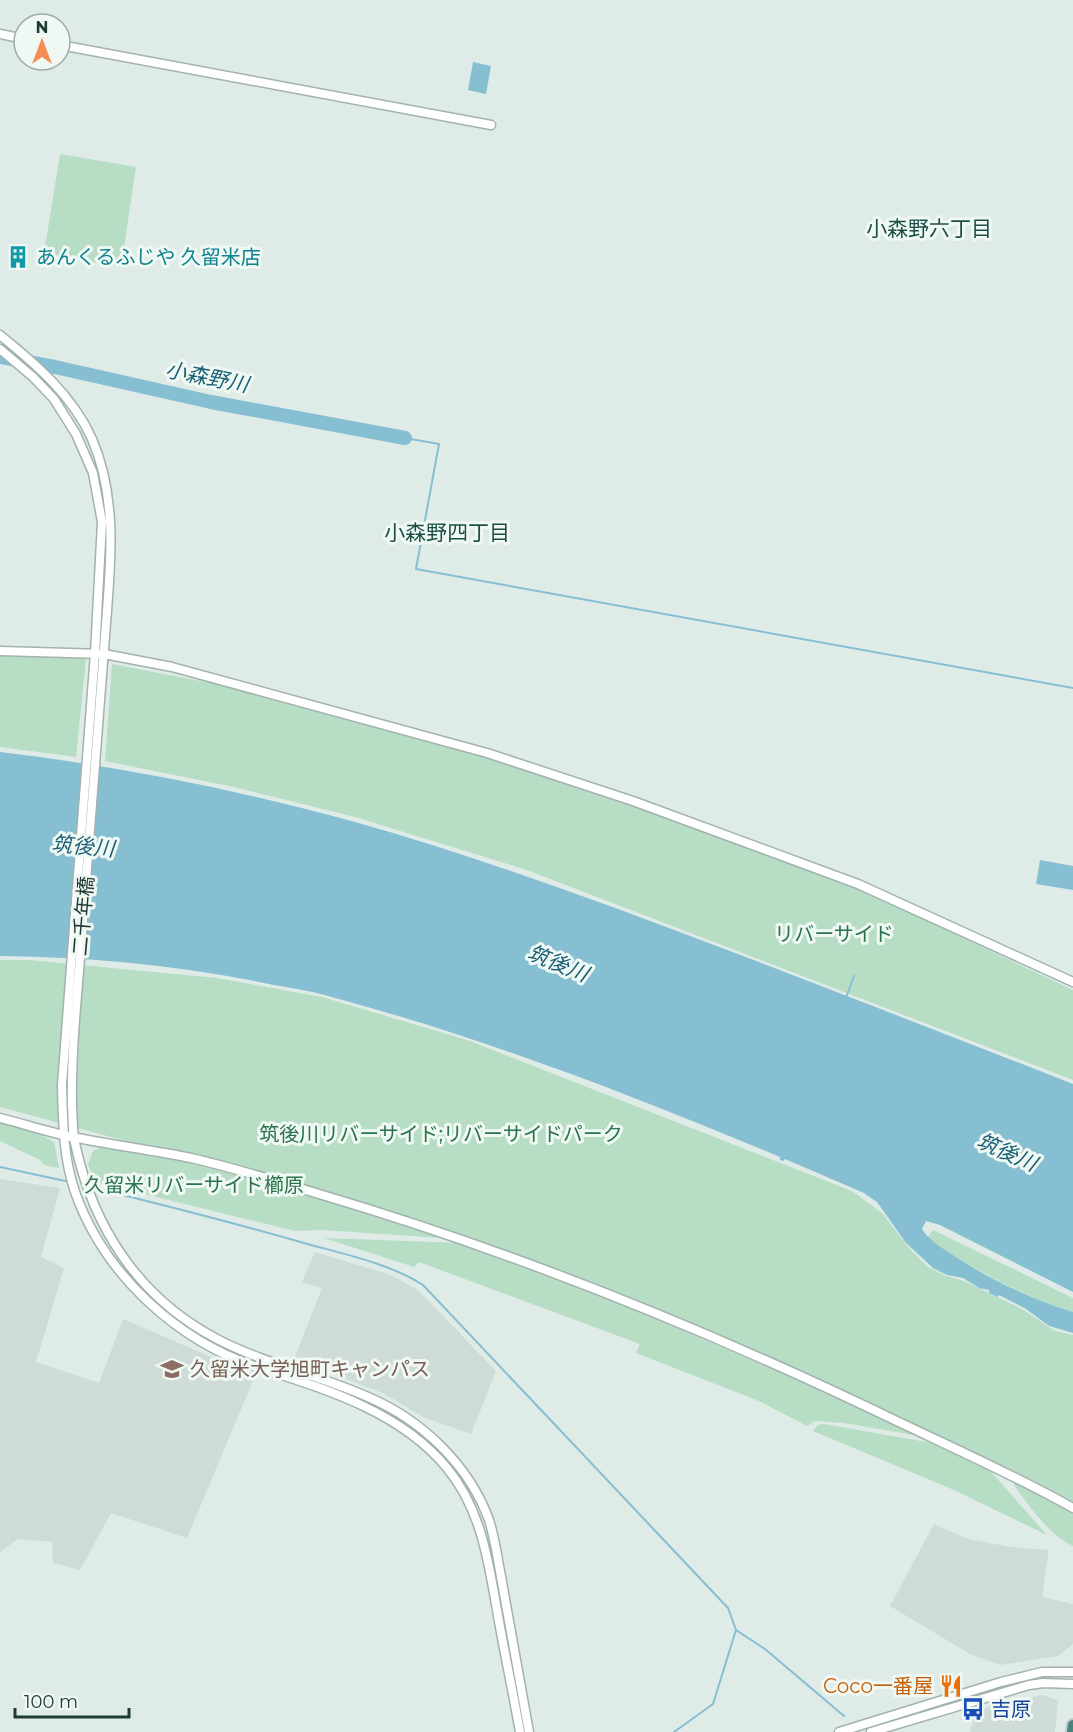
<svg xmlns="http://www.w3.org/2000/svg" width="1073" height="1732" viewBox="0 0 1073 1732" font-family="Montserrat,'Noto Sans JP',sans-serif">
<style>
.built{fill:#cedbd6}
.green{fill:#b7ddc5}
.water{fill:#86bed2}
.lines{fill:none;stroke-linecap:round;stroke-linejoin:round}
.stream{stroke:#86bed2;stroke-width:2}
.river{stroke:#86bed2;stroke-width:14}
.tertiary-casing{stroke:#a2b3af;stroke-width:11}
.trunk-casing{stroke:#c1c8c7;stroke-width:14}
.tertiary{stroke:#fff;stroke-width:8}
.trunk{stroke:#47857d;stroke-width:10}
.labels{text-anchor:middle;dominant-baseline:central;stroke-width:6;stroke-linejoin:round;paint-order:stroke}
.culture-label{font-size:20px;fill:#0d838f;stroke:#f0f8f4;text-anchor:start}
.street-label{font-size:20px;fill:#203b37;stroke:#f0f8f4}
.park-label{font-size:20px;fill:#29734d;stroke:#f0f8f4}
.education-label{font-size:20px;fill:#785e54;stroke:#f0f8f4;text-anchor:start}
.food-label{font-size:20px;fill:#c56008;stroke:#f0f8f4;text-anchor:end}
.transit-label{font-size:20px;fill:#164399;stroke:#f0f8f4;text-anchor:start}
.neighbourhood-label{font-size:21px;fill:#1c4e47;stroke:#f0f8f4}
.water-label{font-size:21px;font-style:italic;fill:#195f78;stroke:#f0f8f4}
</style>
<rect width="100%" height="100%" fill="#dfebe7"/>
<path class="built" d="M0,1179L60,1188L41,1257L64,1268L36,1362L99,1383L123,1319L255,1376L187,1538L111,1513L80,1570L53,1563L52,1542L18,1539L0,1552Z
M315,1252L391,1275L419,1291L496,1371L471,1434L423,1417L385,1394L294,1359L322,1288L302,1282Z
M934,1524L968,1539L1011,1547L1049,1550L1042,1597L1073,1604V1644L1058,1656L1000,1665L970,1654L890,1606Z
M1042,1695L1058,1700L1055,1732H970L976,1710Z"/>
<path class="green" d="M60,154L136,167L121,267L44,253Z
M0,655L86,659L76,757L0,747Z
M112,664L221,685L449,744L643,808L856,887L1073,990V1080L524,869L355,817L234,787L105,761Z
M0,960H29L217,978L322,997L467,1040L852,1191L883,1214L909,1248L928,1267L946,1276L964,1281L1022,1309L1055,1331L1073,1335V1503L689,1323L465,1245L623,1305L802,1382L920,1436L844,1423L815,1421L807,1426L759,1401L636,1353L640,1344L419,1262L414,1267L324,1238L460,1243L310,1191L0,1107Z
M0,1123L34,1131L54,1142L59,1168L44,1165L40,1160L0,1141Z
M105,1145L195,1164L317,1197L442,1238L323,1230L295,1231L96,1182L88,1165L93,1151Z
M933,1230L1073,1298V1312C1017,1294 976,1271 927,1238Z
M824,1424L938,1444L986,1466L1047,1535L954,1490L813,1431L818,1425Z
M1016,1482L1073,1513V1546C1048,1534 1030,1507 1014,1485Z"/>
<path class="water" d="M473,62L491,66L486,94L468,90Z
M0,752C119,766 239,790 355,822C482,858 607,904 730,951C844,995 959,1039 1073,1084V1292L940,1225L926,1221L922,1229C929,1240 939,1246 950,1253C988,1279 1029,1298 1073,1312V1333L1049,1326L1026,1309L999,1295L998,1297L989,1293V1290L979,1288L963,1278L947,1275L933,1268L906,1243L877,1202L864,1193L785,1159L783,1161L780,1160V1157C632,1095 482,1037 328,996C310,991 292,988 274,985C185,966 92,957 0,956Z
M1040,860L1073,866V890L1036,884Z"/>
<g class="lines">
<path class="stream" d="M405,438L439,444L416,569L1073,688
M846,998L854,976
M0,1167L70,1182
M90,1187C164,1205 238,1224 311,1245C348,1255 390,1264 423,1285L728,1608L736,1630L765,1649L844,1716
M674,1732L713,1704L736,1630"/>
<path class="river" d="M0,357L55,367L211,402L405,438"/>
<g class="tertiary-casing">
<path id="tertiary" d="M0,34L24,39
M60,45L491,125
M0,335C36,364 73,396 92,439C119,501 110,570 105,636C97,743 88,851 80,959C76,1008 71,1057 72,1106C73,1118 72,1131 75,1143C93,1228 139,1298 217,1339C265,1364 319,1375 368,1397C422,1420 469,1465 489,1520C492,1529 494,1539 496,1549L529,1732
M0,349L33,377L54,399L76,434L93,473L102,522L95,653L62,1085C63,1121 63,1157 75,1192C105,1276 179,1343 263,1369C329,1390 402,1413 447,1468C482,1510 489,1565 498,1616C505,1655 513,1693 520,1732
M0,651L104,654L172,667L487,753L633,801L858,884L1073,982
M0,1118C24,1124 48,1132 72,1137C112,1145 152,1150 191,1158C234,1168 277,1181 319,1194C519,1253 715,1333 903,1424C960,1451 1018,1477 1073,1508
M839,1732L1001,1682L1042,1672H1073
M871,1732L1029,1685L1043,1683L1073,1684"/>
</g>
<g class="trunk-casing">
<path id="trunk" d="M1072,1732L1073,1725"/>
</g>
<use href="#tertiary" class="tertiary"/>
<use href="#trunk" class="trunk"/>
</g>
<defs>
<g id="building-bare" transform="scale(1.8)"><path d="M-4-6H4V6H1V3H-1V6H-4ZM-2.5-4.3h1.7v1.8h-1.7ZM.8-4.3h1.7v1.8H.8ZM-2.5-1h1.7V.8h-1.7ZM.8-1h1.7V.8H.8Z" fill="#0f9aa8" stroke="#f0f8f4" stroke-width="2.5" paint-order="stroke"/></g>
<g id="university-bare" transform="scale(1.8)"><path d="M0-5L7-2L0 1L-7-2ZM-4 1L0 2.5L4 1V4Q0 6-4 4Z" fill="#8d6e63" stroke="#f0f8f4" stroke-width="2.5" paint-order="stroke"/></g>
<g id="restaurant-bare" transform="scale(1.8)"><path d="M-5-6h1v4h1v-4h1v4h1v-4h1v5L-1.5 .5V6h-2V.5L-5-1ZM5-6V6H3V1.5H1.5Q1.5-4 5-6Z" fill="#e8710a" stroke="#f0f8f4" stroke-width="2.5" paint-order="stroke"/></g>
<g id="bus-bare" transform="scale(1.8)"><path d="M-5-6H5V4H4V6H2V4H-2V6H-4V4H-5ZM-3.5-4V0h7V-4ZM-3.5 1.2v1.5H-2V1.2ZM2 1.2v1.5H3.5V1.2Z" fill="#1a4fb4" stroke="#f0f8f4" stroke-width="2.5" paint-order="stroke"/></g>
</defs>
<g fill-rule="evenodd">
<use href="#building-bare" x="18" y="257"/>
<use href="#university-bare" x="172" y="1369"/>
<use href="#restaurant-bare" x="951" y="1686"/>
<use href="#bus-bare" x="973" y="1709"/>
</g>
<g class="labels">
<g class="culture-label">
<text x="36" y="257">あんくるふじや 久留米店</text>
</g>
<g class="street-label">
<text transform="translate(83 916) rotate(-85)">二千年橋</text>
</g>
<g class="park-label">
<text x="834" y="934">リバーサイド</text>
<text x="441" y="1134">筑後川リバーサイド;リバーサイドパーク</text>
<text x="194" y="1185">久留米リバーサイド櫛原</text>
</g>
<g class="education-label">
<text x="190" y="1369">久留米大学旭町キャンパス</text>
</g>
<g class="food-label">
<text x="933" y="1686">Coco一番屋</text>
</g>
<g class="transit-label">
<text x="991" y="1709">吉原</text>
</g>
<g class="neighbourhood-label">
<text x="929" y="228">小森野六丁目</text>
<text x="447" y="532">小森野四丁目</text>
</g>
<g class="water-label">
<text transform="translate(207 377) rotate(11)">小森野川</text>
<text transform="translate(83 846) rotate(5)">筑後川</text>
<text transform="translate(558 963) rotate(22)">筑後川</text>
<text transform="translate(1007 1152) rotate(24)">筑後川</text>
</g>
</g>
<g transform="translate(42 42)"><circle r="28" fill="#f0f8f4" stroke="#9daca8" stroke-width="1.5"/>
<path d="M0-4.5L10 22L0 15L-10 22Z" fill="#f58c53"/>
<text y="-9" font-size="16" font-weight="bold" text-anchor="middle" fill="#203b37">N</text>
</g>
<path d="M15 1708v9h114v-9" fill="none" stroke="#203b37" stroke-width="3"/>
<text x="24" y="1708" font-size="18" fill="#203b37" stroke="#f0f8f4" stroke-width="4.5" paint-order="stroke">100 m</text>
</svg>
